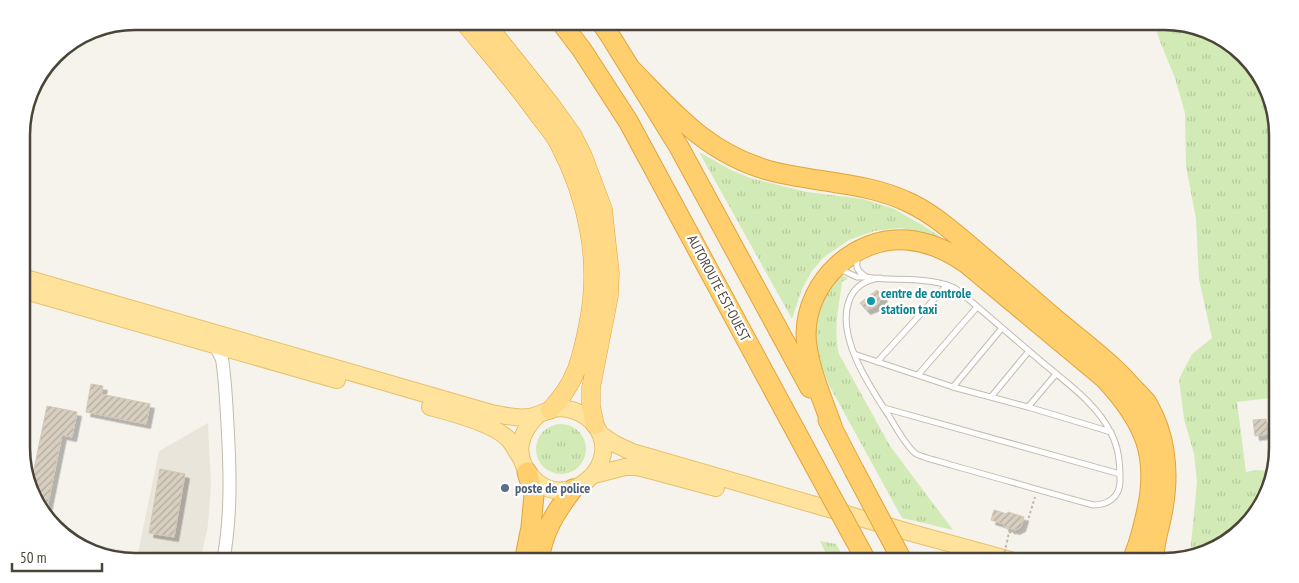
<svg xmlns="http://www.w3.org/2000/svg" width="1299" height="583" viewBox="0 0 1299 583" font-family="'PT Sans Narrow',sans-serif">
<style>
.residential{fill:#eae5da}
.grass{fill:url(#grass-tufts)}
.building{fill:url(#building-hatch);stroke:#d3c7b4;filter:url(#shadow)}
.lines{fill:none;stroke-linecap:round;stroke-linejoin:round}
.service-casing{stroke:#c2bbae;stroke-width:7}
.tertiary-casing{stroke:#c2bbae;stroke-width:14}
.primary-casing{stroke:#e6c16a;stroke-width:18}
.trunk-casing{stroke:#e0a43c;stroke-width:19}
.motorway-casing{stroke:#e0a43c;stroke-width:21}
.path{stroke:#c4b79f;stroke-width:2;stroke-dasharray:2.5 2.5;stroke-linecap:butt}
.service{stroke:#fff;stroke-width:5}
.tertiary{stroke:#fff;stroke-width:12}
.primary{stroke:#ffe39c;stroke-width:16}
.trunk{stroke:#ffd985;stroke-width:18}
.motorway{stroke:#ffcf6e;stroke-width:19}
.motorway-bridge-casing{stroke:#e0a43c;stroke-width:21;stroke-linecap:butt}
.path-bridge{stroke:#c4b79f;stroke-width:2;stroke-dasharray:2.5 2.5;stroke-linecap:butt}
.motorway-bridge{stroke:#ffcf6e;stroke-width:19}
.culture-dot{fill:#0f9aa8;stroke:#fff;stroke-width:2}
.service-dot{fill:#5c6f8a;stroke:#fff;stroke-width:2}
.labels{text-anchor:middle;dominant-baseline:central;stroke-width:4.5;stroke-linejoin:round;paint-order:stroke}
.street-label{font-size:14px;fill:#4b4439;stroke:#fff}
.culture-label{font-size:14px;font-weight:bold;fill:#0d838f;stroke:#fff;text-anchor:start}
.service-label{font-size:14px;font-weight:bold;fill:#4e5e75;stroke:#fff;text-anchor:start}
.rim{fill:none;stroke:#4b4439;stroke-width:2.5}
</style>
<defs>
<pattern id="grass-tufts" width="24" height="20" patternUnits="userSpaceOnUse" patternTransform="scale(1.25)"><rect width="24" height="20" fill="#d2eab5"/><path d="M3 7l-1-3M5 7V3M7 7l1-3M15 17l-1-3M17 17v-4M19 17l1-3" fill="none" stroke="#b6ca9c"/></pattern>
<pattern id="building-hatch" width="6" height="6" patternUnits="userSpaceOnUse" patternTransform="scale(1.25)"><rect width="6" height="6" fill="#d8cfc1"/><path d="M-1 1l2-2M0 6l6-6M5 7l2-2" fill="none" stroke="#b1aa9e"/></pattern>
<filter id="shadow"><feDropShadow dx="4.5" dy="4.5" stdDeviation="0" flood-color="#0004"/></filter>
</defs>
<rect width="100%" height="100%" fill="#f6f3ec"/>
<path class="residential" d="M208,423L211,485L208,525L200,562H135L91,553L76,541L138,553L159,451Z"/>
<path class="grass" d="M1154,21H1164L1208,30L1254,66L1277,120L1278,398L1277,397L1237,402L1246,472L1257,470L1273,471L1269,492L1228,542L1190,555L1197,482L1194,454L1184,419L1179,379L1192,354L1212,338L1199,279L1196,219L1186,166L1185,113L1175,78L1159,39Z
M699,152L733,171L750,178L807,192L863,199L894,209L922,225L950,243L925,233L901,228L874,231L849,240L824,257L812,271L802,289L792,319Z
M842,276L848,278L842,282C839,306 833,330 839,354L890,446L953,530L902,518L829,385L818,356L814,335L817,317L824,299L833,283Z
M536 449a25 25 0 1 1 50 0a25 25 0 1 1-50 0Z
M820,541L836,544L846,562H830Z"/>
<path class="building" d="M877,290L883,297L876,306L866,310L860,303Z
M91,384L103,386L101,394L150,404L146,424L86,412Z
M47,406L77,412L72,437L62,435L45,518L31,484Z
M1266,419L1268,434L1255,436L1253,420Z
M160,469L185,474L174,537L149,533Z
M994,510L1007,514L1008,512L1024,517L1021,527L1015,530L1004,526V524L991,520Z
M154,552L181,557V562H152Z"/>
<g class="lines">
<g class="service-casing">
<path id="service" d="M858,257C855,266 857,271 865,276
M839,271H844L857,277H866C892,282 937,275 959,291C987,315 1015,339 1043,363C1067,383 1097,404 1111,433C1119,448 1120,464 1120,481C1120,497 1108,505 1093,505C1045,492 998,478 951,465C943,462 919,457 915,453C906,446 895,426 889,416C870,387 836,337 849,301C854,286 865,280 880,278
M854,354L953,387L1028,407L1111,432
M877,362L947,285
M918,375L977,307
M953,387L1002,328
M991,397L1029,351
M1028,407L1056,374
M884,408L1120,474"/>
</g>
<g class="tertiary-casing">
<path id="tertiary" d="M211,344L217,349L222,359C225,378 226,397 227,416C230,465 232,514 223,562"/>
</g>
<g class="primary-casing">
<path id="primary" d="M22,277L491,413C503,415 516,419 529,417C537,416 543,412 550,410C566,405 584,412 595,425C625,465 566,514 533,478C513,457 518,434 538,415
M22,290L337,380
M430,407C452,413 496,424 510,441C514,446 517,453 521,458
M600,434L615,444L632,452L912,533L1018,562
M594,475L625,467H636L649,470L716,488"/>
</g>
<g class="trunk-casing">
<path id="trunk" d="M463,21C489,53 516,83 539,116C546,125 554,134 559,144C588,199 601,263 588,325C581,360 576,383 550,410
M484,21L551,105L573,136L583,156L603,209L610,273L609,296L591,388V406L595,425"/>
</g>
<g class="motorway-casing">
<path id="motorway" d="M560,21L582,50L628,121L814,465
M600,21L609,34L679,147L810,388
M631,69C674,113 706,152 767,170C814,183 865,181 910,203C935,215 956,234 977,252C1003,274 1028,295 1053,317C1080,340 1110,361 1133,388C1138,393 1143,398 1147,403C1155,417 1162,436 1164,451C1168,474 1166,496 1161,519C1158,533 1153,547 1154,562
M828,420L854,470
M834,432C824,402 806,364 806,333C807,281 855,236 907,240C930,242 949,251 967,264L1105,379C1144,421 1160,456 1146,514C1142,531 1139,546 1131,562
M524,562L531,527L534,495L527,472
M539,562C542,533 556,511 573,489"/>
</g>
<path class="path" d="M1007,542L1009,532L1018,534L1025,530L1035,497"/>
<use href="#service" class="service"/>
<use href="#tertiary" class="tertiary"/>
<use href="#primary" class="primary"/>
<use href="#trunk" class="trunk"/>
<use href="#motorway" class="motorway"/>
<g class="motorway-bridge-casing">
<path id="motorway-bridge" d="M814,465L867,562
M854,470L903,562"/>
</g>
<path class="path-bridge" d="M1002,562L1007,542"/>
<use href="#motorway-bridge" class="motorway-bridge"/>
</g>
<circle class="culture-dot" cx="871" cy="301" r="5"/>
<circle class="service-dot" cx="505" cy="488" r="5"/>
<g class="labels">
<g class="street-label">
<text transform="translate(719 288) rotate(62)">AUTOROUTE EST-OUEST</text>
</g>
<g class="culture-label">
<text x="881" y="293">centre de controle<tspan x="881" dy="16">station taxi</tspan></text>
</g>
<g class="service-label">
<text x="515" y="488">poste de police</text>
</g>
</g>
<path d="M0 0H1299V583H0ZM135 30H1164A105 105 0 0 1 1269 135V448A105 105 0 0 1 1164 553H135A105 105 0 0 1 30 448V135A105 105 0 0 1 135 30Z" fill="#fff" fill-rule="evenodd"/>
<path class="rim" d="M135 30H1164A105 105 0 0 1 1269 135V448A105 105 0 0 1 1164 553H135A105 105 0 0 1 30 448V135A105 105 0 0 1 135 30Z"/>
<path d="M12 563v8h90v-8" fill="none" stroke="#4b4439" stroke-width="2.5"/>
<text x="20" y="563" font-size="15" fill="#4b4439" stroke="#ffffff" stroke-width="4" paint-order="stroke">50 m</text>
</svg>
